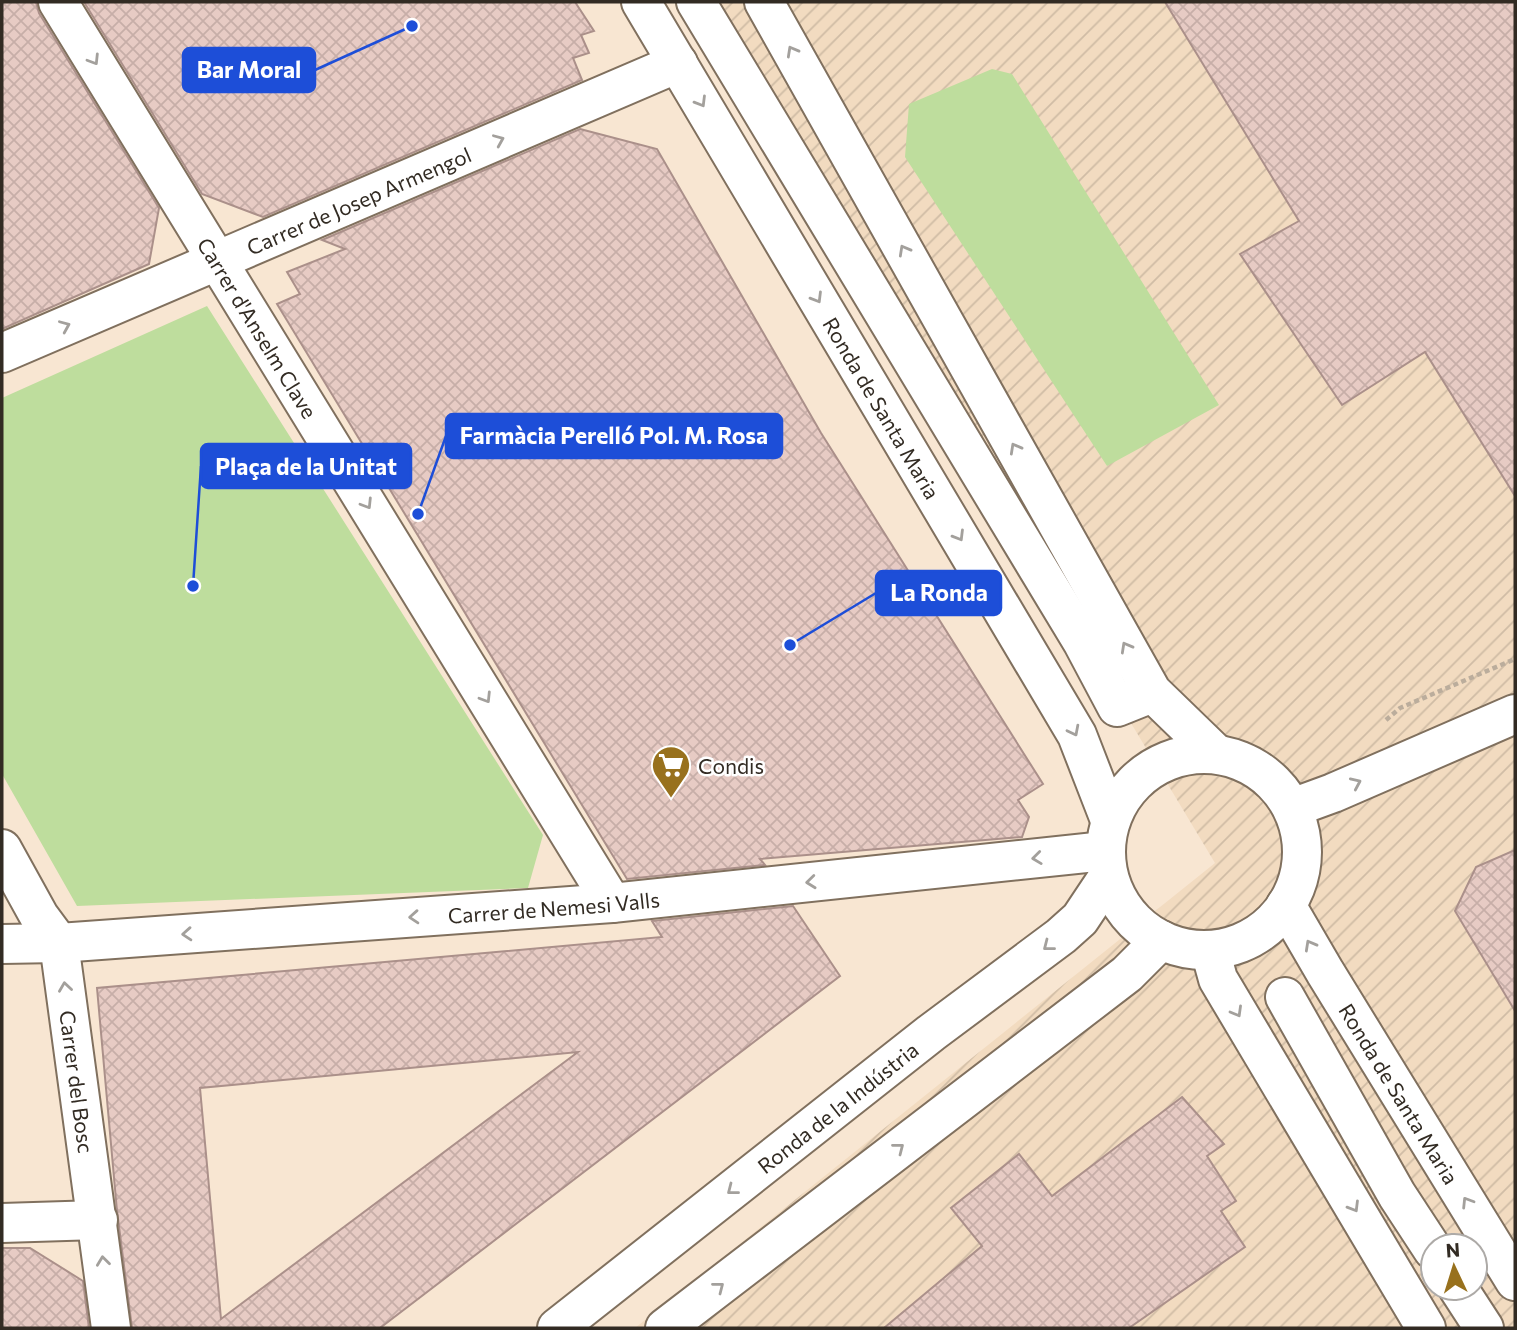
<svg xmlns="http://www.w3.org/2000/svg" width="1517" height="1330" viewBox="0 0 1517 1330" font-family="Commissioner,sans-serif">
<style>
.industrial{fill:url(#industrial-furrows);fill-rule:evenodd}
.green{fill:#bedd9d}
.building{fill:url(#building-cross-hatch);stroke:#ab908a;stroke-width:2;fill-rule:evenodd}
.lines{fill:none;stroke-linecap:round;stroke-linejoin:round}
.minor-casing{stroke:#80705e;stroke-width:42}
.path{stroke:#bbad9c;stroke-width:4.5;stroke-dasharray:5 3.5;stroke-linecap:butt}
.minor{stroke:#fff;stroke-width:38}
.oneway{stroke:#a3a09c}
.labels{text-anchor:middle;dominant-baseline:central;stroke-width:5;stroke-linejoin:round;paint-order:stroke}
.street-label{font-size:21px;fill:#322b23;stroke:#fff}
.poi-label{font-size:21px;fill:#322b23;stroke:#fff;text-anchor:start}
.leader{fill:none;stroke:#1d4ed8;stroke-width:2.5}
.callout-dot{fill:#1d4ed8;stroke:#fff;stroke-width:2.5}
.callout{fill:#1d4ed8;stroke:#1d4ed8;stroke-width:2.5}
.callout-label{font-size:23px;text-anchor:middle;font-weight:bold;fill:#fff}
</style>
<defs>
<pattern id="industrial-furrows" width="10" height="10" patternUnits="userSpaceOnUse" patternTransform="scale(1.75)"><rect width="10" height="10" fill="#f2dbc0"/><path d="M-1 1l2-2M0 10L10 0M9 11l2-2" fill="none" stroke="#d0bca5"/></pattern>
<pattern id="building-cross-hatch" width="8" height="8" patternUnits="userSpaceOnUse" patternTransform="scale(1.75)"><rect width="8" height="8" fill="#e7cbc4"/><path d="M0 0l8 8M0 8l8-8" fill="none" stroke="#c7aea8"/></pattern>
</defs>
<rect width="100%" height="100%" fill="#f8e6d2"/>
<path class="industrial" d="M698,2H1515V1328H635L1215,863ZM1433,1246H1475V1288H1433Z"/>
<path class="green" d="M992,69L1012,74L1219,405L1107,466L905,157L909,104Z
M207,306L543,835L528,888L77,906L2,774V398Z"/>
<path class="building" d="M2,2H36L39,13L159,208L149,264L2,329Z
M84,2H575L594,31L581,35L589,53L573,58L582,80L263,217L202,194Z
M1165,2H1515V496L1425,352L1342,405L1240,254L1299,221Z
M580,129L657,149L821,433L1043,784L1018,800L1029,817L1022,837L760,859L765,865L627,879L277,304L300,294L287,272L345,249L322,240Z
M1515,850V1011L1455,911L1476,867Z
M793,906L840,976L380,1328H132L117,1211L97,988L662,937L652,921ZM578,1052L221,1319L200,1088Z
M1182,1097L1224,1144L1207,1156L1236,1201L1221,1211L1245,1247L1129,1328H884L982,1246L951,1208L1019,1154L1052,1196Z
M2,1248H30L83,1281L89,1328H2Z"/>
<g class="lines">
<g class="minor-casing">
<g id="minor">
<path id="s1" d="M58,2L612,903"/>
<path id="s2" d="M641,2L1077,735L1110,820"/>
<path d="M696,2L1083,643L1117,707L1142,697"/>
<path d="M764,2L1152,692L1216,754"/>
<path id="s3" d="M2,353L678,63"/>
<circle cx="1204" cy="852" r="98"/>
<path d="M1292,808L1333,793L1515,714"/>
<path id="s4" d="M2,849L39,916L59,943L111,1328"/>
<path id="s5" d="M1286,905L1325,972L1515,1281"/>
<path id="s6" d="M2,944L59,943L612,903L1105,851"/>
<path d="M1210,950L1218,979L1426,1328"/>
<path d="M1285,997L1397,1195L1433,1250"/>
<path d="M2,1223L98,1220"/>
<path d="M1458,1288L1484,1328"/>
<path id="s7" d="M557,1328L931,1033L1061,936L1080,919L1108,877"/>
<path d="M665,1328L1127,974L1161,940"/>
</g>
</g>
<path class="path" d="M1386,720L1400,708L1515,659"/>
<use href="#minor" class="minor"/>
</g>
<defs><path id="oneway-chevron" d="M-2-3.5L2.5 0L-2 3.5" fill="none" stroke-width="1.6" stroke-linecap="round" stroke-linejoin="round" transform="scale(1.75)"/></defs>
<g class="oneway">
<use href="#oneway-chevron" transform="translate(792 51) rotate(-119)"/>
<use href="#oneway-chevron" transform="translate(94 60) rotate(58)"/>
<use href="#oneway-chevron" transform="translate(701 102) rotate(59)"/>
<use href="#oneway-chevron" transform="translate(499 140) rotate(-23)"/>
<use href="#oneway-chevron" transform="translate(904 250) rotate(-119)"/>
<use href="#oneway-chevron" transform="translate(817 298) rotate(59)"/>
<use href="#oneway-chevron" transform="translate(65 326) rotate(-23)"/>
<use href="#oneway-chevron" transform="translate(1015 448) rotate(-119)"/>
<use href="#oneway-chevron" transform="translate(367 504) rotate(58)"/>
<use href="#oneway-chevron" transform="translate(959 536) rotate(59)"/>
<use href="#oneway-chevron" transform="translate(1126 647) rotate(-119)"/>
<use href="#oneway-chevron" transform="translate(486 698) rotate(58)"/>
<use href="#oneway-chevron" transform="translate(1074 731) rotate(63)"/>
<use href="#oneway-chevron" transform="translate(1356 783) rotate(-24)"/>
<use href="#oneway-chevron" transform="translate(1037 858) rotate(173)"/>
<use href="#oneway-chevron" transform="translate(811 882) rotate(174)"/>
<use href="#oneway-chevron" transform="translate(414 917) rotate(176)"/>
<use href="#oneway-chevron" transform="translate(187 934) rotate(176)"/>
<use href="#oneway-chevron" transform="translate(1310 945) rotate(-119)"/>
<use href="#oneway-chevron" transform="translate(1048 946) rotate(142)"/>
<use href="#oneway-chevron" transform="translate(65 987) rotate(-98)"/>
<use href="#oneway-chevron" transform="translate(1237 1012) rotate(60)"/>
<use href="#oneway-chevron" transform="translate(899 1148) rotate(-38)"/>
<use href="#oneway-chevron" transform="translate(732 1190) rotate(142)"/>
<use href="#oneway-chevron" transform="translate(1467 1202) rotate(-122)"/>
<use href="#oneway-chevron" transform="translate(1354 1207) rotate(59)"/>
<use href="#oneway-chevron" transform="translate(103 1261) rotate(-97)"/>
<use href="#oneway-chevron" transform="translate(719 1287) rotate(-38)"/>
</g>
<defs>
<g id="supermarket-pin" transform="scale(2.0125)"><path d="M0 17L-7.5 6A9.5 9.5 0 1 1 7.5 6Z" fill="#98711d" stroke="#fff"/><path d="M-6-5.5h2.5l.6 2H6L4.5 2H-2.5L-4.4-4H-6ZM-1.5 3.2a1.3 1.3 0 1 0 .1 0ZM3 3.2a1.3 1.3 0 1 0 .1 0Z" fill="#fff"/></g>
</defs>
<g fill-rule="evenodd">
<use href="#supermarket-pin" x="671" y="765"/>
</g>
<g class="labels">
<g class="street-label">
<text stroke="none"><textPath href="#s3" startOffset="388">Carrer de Josep Armengol</textPath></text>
<text stroke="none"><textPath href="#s1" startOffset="382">Carrer d'Anselm Clave</textPath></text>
<text stroke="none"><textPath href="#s2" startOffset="472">Ronda de Santa Maria</textPath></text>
<text stroke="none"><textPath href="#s6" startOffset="553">Carrer de Nemesi Valls</textPath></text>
<text stroke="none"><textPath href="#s4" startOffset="250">Carrer del Bosc</textPath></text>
<text stroke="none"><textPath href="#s5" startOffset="220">Ronda de Santa Maria</textPath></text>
<text stroke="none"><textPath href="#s7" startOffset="357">Ronda de la Indústria</textPath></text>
</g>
<g class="poi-label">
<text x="698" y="765">Condis</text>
</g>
</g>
<path class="leader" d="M412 26L315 70M418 514L446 436M193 586L201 466M790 645L876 593"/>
<g class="callout-dot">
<circle cx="412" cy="26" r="7"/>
<circle cx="418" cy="514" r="7"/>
<circle cx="193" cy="586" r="7"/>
<circle cx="790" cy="645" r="7"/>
</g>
<g class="callout">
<rect x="183" y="48" width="132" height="44" rx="7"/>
<rect x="446" y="414" width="336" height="44" rx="7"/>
<rect x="201" y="444" width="210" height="44" rx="7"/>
<rect x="876" y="571" width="125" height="44" rx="7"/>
</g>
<g class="callout-label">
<text x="249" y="78">Bar Moral</text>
<text x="614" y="444">Farmàcia Perelló Pol. M. Rosa</text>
<text x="306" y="475">Plaça de la Unitat</text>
<text x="939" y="601">La Ronda</text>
</g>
<rect width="1517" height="1330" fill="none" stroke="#322b23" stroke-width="7"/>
<g transform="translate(1454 1267) rotate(356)"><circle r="33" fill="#ffffff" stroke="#adaaa7" stroke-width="2"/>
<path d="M0-5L12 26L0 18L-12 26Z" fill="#98711d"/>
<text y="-10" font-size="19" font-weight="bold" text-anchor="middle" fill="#322b23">N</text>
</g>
</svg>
